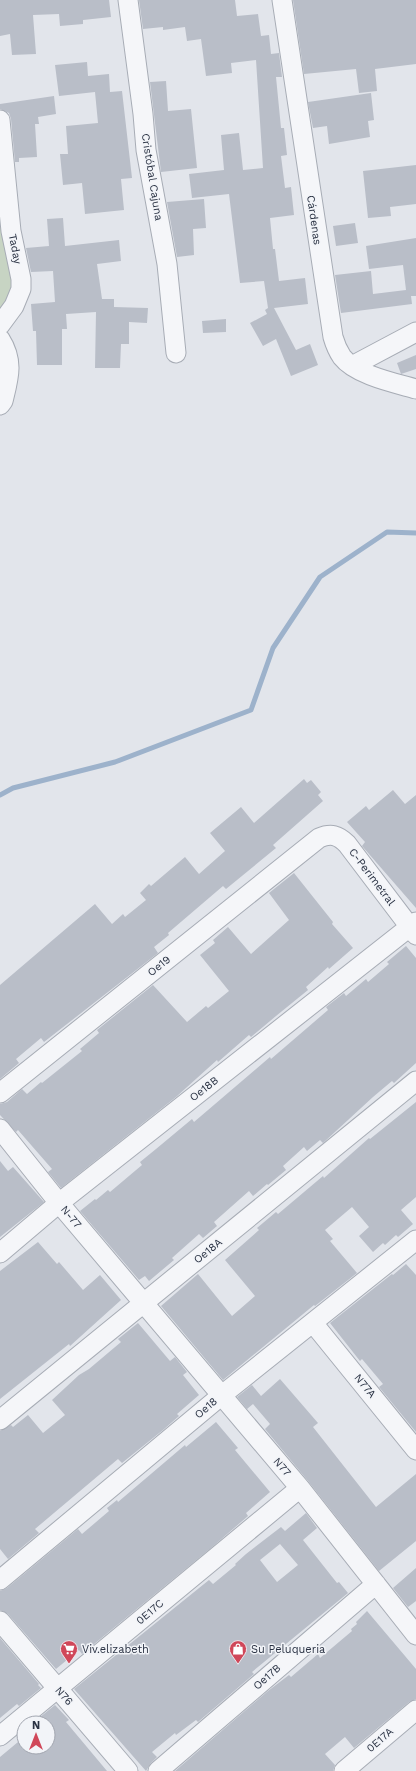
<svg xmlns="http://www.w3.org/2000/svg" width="416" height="1771" viewBox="0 0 416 1771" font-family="'Work Sans',sans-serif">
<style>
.green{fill:#c7d4c3}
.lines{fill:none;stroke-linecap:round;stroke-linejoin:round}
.stream{stroke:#9db2cb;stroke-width:5}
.building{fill:#b9bec8;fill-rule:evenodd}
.minor-casing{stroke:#a7acb5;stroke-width:21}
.minor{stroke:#f5f6f9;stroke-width:19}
.labels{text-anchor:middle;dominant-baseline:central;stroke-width:3;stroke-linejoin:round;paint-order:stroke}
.street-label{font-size:11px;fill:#2a3243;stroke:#f2f4f8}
.poi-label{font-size:11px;fill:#2a3243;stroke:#f2f4f8;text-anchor:start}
</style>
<rect width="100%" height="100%" fill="#e2e5eb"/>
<path class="green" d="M0,177L16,287L0,312Z"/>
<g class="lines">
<path class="stream" d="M0,795L13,788L115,762L251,710L273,648L320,577L387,532L416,533"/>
</g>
<path class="building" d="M0,0H109L111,17L83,20V24L60,26L59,14L33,15L36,54L12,55L10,34L0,36Z
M139,0H235L237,16L258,14L261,36L269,35L271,54L279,53L282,77H276L281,128H284L287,155L281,156L285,188L291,187L294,215L270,218L273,249H275L279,281L305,278L308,304L274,308L296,350L310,344L318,365L291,376L276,339L263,346L250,323L267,314L265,310L268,308L264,281L240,283L229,194L192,198L189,174L224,170L221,135L239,133L243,170L263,168L256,60L231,63L232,73L206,76L201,39L187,41L185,27L163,30V27L143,29Z
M293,0H416V64L375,69L377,91L359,93L356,69L304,74Z
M87,62L88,76L109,74L110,92L122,91L132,178L121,179L124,210L85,214L82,183L63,185L60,154H68L66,126L98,123L95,92L59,96L55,65Z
M166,81L168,111L191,109L197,168L161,172L150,82Z
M371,93L374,120L368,121L370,137L329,144L327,126L313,128L308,102Z
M54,96L56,114L38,117L39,124H35L37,157L19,158V162H15L11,119L9,113L0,109V104Z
M416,165V204L390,207L391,216L368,218L363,171Z
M204,199L206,228L193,229L194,255L177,257L167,202Z
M63,218L65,246L119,240L121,261L97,264L102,299H114V307L148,308L147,323L129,322V344H121L120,368H95L96,312L66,314L67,329H62V365H37L36,331H33L31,304L55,302L53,271L31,272L26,248L49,246L47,219Z
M355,223L358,243L336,246L333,226Z
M416,238V296H411L412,304L341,313L335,275L371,271L373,294L406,290L403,265L369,269L366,246Z
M226,319V332L203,333L202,321Z
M416,355V369L401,374L397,363Z
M304,779L307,783L311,780L321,792L318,795L323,801L273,845L276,848L226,889L223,886L168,933L169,935L154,947L158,953L44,1042L41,1038L16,1059L19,1063L0,1079V985L95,904L112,924L123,914L125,917L146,900L140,893L149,884L151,886L185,857L199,874L225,851L210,833L241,807L254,823Z
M393,790L405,804L416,795V908L362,846L365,842L347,822L366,806L369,810Z
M294,873L333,922L332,924L353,948L329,969L328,967L306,987L308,990L276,1016L251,1037L249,1035L218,1062L217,1060L176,1097L61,1188L48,1172L52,1169L18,1130L16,1132L0,1115V1104L7,1102L22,1089L27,1094L41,1082L42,1083L82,1051L80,1049L99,1033L97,1030L153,985L187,1022L206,1006L208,1008L229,991L200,955L215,943L213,940L228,927L251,954L289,920L269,893Z
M406,946L416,958V1063L394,1083L392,1081L373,1097L323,1143L320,1140L307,1151L304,1147L283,1166L286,1170L268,1185L267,1184L253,1196L249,1191L214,1222L217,1226L203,1238L199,1234L172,1258L174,1260L149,1281L145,1276L139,1280L80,1211L95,1199L96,1200L108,1190L110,1192L142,1165L140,1162L156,1149L192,1119L194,1122L270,1057L271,1059L328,1010L326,1007L344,993L346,996L366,979L368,982L389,964L387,962Z
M416,1102V1197L401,1210L413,1224L398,1237L396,1235L385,1245L383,1243L373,1252L359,1236L369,1227L352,1207L325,1230L333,1239L330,1241L357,1273L315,1306L314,1305L223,1380L161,1306L198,1274L232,1316L255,1296L225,1260L259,1230L257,1228L276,1212L278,1214L323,1176L324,1178L369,1138L370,1139Z
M0,1161L8,1171L13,1167L44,1202L0,1237Z
M38,1242L57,1264L59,1262L83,1290L100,1275L121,1300L70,1346L69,1344L0,1399V1271Z
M406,1264L416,1275V1432L379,1387L383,1384L362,1359L360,1361L330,1323L392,1274L393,1275Z
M138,1323L170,1361L175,1357L187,1372L183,1375L199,1395L177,1414L179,1416L163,1430L122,1463L118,1459L35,1529L39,1533L8,1559L0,1549V1431L11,1425L13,1427L28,1415L43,1433L65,1415L52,1400L79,1375L89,1369L121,1342L118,1339Z
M280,1379L318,1423L313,1427L376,1507L416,1474V1541L379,1571L308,1481L265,1429L270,1424L253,1404L247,1409L237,1397L252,1385L261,1396Z
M216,1422L238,1448L235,1450L270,1492L246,1513L248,1516L211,1548L82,1654L79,1650L56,1669L8,1614L0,1610V1591L7,1588L78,1529L82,1534L109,1511L107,1508L117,1500L118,1502L185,1445L186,1447Z
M306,1513L317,1528L303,1540L337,1583L339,1582L348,1593L252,1672L254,1674L198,1722L196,1720L176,1735L175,1733L152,1752L157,1757L151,1763L146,1771L74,1689L209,1580L213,1584L236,1565L235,1564L246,1554L281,1527L285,1531ZM280,1544L298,1565L277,1582L260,1560Z
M416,1568V1601L408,1607L393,1588Z
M367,1611L416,1669V1699L409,1702L354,1748L345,1737L325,1754L335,1765L333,1771H175L268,1691L289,1675L291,1677L318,1654L320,1658L352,1631L351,1629L357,1624L356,1622Z
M0,1638L39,1684L38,1685L41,1688L19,1706L17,1704L0,1718Z
M55,1705L69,1720L66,1722L107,1771H0V1757L24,1737V1747H48V1723L34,1722Z"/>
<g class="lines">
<g class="minor-casing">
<path id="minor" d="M128,0L143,114L146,150L167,264L176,353
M282,0L333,337C335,344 338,351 342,357C356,375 395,383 416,389
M0,325L14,306L21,289V279L11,231L0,120
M0,339C14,361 9,377 3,401L0,405
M352,366L416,332
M0,1093L319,838C331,833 338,835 347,844L416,935
M0,1129L59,1203L300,1488L416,1635
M0,1253L59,1203L416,922
M313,1323L416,1450
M0,1420L416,1081
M0,1580L222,1395L416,1240
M0,1621L128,1771
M0,1736L300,1488
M158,1771L376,1584
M344,1771L416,1710"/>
</g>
<use href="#minor" class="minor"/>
</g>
<defs>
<g id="supermarket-pin" transform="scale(0.9)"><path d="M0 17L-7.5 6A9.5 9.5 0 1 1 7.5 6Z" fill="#d04759" stroke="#f2f4f8"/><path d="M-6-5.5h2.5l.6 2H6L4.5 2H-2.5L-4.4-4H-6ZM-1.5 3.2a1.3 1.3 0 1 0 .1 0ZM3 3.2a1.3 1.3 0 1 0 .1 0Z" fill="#fff"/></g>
<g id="shop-pin" transform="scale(0.9)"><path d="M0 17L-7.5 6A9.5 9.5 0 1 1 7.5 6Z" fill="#d04759" stroke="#f2f4f8"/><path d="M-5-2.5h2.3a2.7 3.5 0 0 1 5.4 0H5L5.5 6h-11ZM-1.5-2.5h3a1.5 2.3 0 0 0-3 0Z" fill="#fff"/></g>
</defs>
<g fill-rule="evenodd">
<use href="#supermarket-pin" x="69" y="1649"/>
<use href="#shop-pin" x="238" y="1649"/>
</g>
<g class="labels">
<g class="street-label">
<text transform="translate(152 177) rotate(81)">Cristóbal Cajuna</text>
<text transform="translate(314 220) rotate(82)">Cárdenas</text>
<text transform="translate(15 249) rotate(79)">Taday</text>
<text transform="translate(372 877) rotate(53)">C-Perimetral</text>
<text transform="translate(159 966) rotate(-39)">Oe19</text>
<text transform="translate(204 1089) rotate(-38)">Oe18B</text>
<text transform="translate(71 1217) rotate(50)">N-77</text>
<text transform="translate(208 1251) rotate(-39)">Oe18A</text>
<text transform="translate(365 1386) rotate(51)">N77A</text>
<text transform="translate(206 1408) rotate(-40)">Oe18</text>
<text transform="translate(282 1467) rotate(50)">N77</text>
<text transform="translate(150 1612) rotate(-40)">0E17C</text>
<text transform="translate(267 1677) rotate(-41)">Oe17B</text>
<text transform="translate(64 1696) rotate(49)">N76</text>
<text transform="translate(380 1740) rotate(-41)">0E17A</text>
</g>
<g class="poi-label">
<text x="82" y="1649">Viv.elizabeth</text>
<text x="251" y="1649">Su Peluqueria</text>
</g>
</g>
<g transform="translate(36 1735)"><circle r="19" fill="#f2f4f8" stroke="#a2a6b0"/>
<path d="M0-3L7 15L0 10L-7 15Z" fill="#d04759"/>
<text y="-6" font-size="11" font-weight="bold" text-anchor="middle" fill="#2a3243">N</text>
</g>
</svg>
